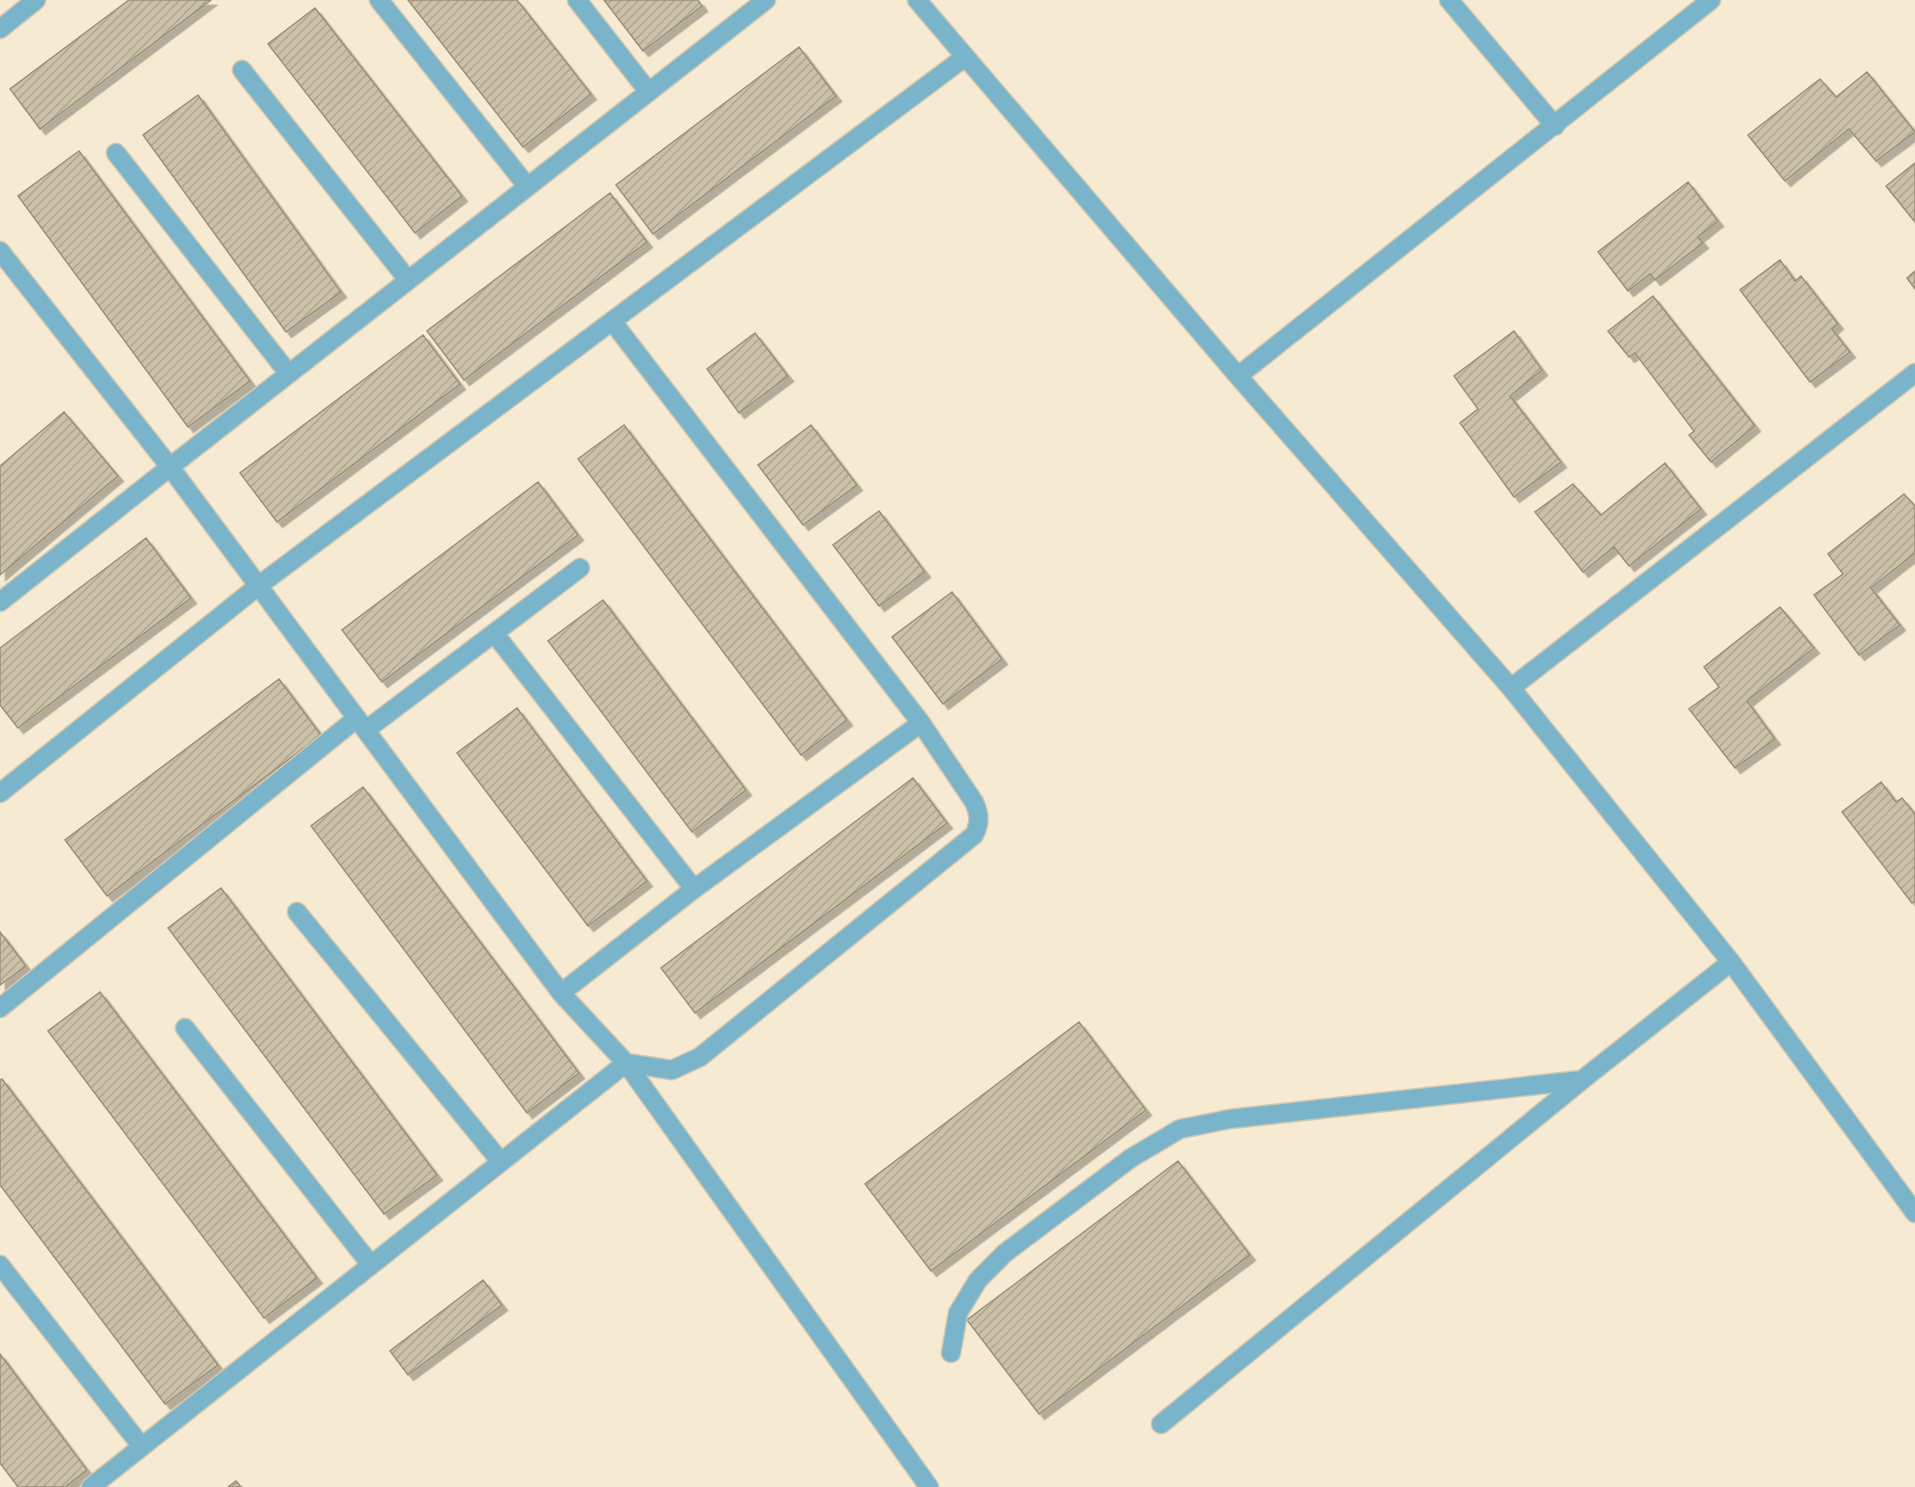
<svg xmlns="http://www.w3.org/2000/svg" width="1915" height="1487" viewBox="0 0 1915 1487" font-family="'Sofia Sans Condensed',sans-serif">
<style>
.building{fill:url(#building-hatch);stroke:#9a9079;stroke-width:1.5;filter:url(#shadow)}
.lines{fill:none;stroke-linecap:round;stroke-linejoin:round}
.minor-casing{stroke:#d1c7b1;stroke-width:21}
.minor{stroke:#7ab4ca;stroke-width:18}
</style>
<defs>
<pattern id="building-hatch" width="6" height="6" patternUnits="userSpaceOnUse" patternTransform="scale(1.5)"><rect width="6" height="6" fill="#cbc0a8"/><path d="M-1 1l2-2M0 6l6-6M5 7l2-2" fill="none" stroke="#aea590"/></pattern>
<filter id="shadow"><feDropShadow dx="5.5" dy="5.5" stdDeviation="0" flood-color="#0004"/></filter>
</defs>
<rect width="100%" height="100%" fill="#f6ebd2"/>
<path class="building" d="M129,0H211L40,129L10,89Z
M408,0H517L591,94L523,147Z
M604,0H698L702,6L643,51Z
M315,8L462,196L415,233L268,44Z
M799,47L836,96L653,234L616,185Z
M1867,72L1915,132L1876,161L1849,129L1785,181L1748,135L1820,79L1836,97Z
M198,95L341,292L286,332L143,135Z
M79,151L250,381L188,427L18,196Z
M1915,163V222L1886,186Z
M1688,182L1718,221L1698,237L1703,243L1655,280L1650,274L1628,291L1598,252Z
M610,193L647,242L464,380L427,331Z
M1780,260L1795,281L1801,276L1838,324L1832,329L1850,352L1810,382L1740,290Z
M1915,271V289L1907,278Z
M1653,296L1755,426L1711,462L1689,435L1694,431L1635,353L1629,357L1608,331Z
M1514,331L1542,370L1510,396L1561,462L1514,497L1460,423L1478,409L1454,376Z
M755,333L788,376L739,413L707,369Z
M423,335L460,384L277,522L240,473Z
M64,412L118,476L0,575V466Z
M624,425L847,720L801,755L578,459Z
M811,425L857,485L803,525L758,465Z
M1665,463L1701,509L1629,566L1614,547L1583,572L1535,512L1573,484L1601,515Z
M538,482L578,535L382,682L342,630Z
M1904,494L1915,506V553L1871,588L1900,625L1859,655L1814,595L1843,574L1828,554Z
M879,511L925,572L879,606L833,545Z
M146,538L191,598L18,728L0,705V648Z
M952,592L1002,659L943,704L892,637Z
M603,600L746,790L692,832L548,641Z
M1780,607L1814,648L1747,701L1775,739L1735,768L1689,709L1719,687L1704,667Z
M279,679L321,735L107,896L65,840Z
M517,708L647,881L588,926L457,753Z
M913,778L947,823L695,1013L661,968Z
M1881,782L1896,802L1902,798L1915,814V901L1912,903L1842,812Z
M363,787L579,1073L527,1113L311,826Z
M221,888L437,1175L384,1214L168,928Z
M0,932L26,966L0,985Z
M100,992L317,1278L264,1318L48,1031Z
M1079,1022L1146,1110L931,1271L865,1184Z
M2,1079L218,1365L165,1404L0,1185V1080Z
M1178,1161L1250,1255L1039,1414L967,1320Z
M483,1280L502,1305L408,1375L390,1351Z
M0,1354L87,1470L65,1487H18L0,1463Z
M236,1481L241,1487H228Z"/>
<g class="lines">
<g class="minor-casing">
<path id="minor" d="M379,0L527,186
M577,0L648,91
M917,0L1238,376
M1449,0L1555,126
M1711,0L1238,376L1511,688L1731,962L1915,1213
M0,29L36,0
M242,70L408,280
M116,153L289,374
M0,251L170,467L561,993L626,1063L929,1487
M0,602L170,467L766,0
M494,633L694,889
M1511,688L1915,373
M366,730L580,568
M0,793L258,586L965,57
M297,912L501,1162
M561,993L694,889L921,723L612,321
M0,1008L357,718
M185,1028L371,1265
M0,1265L142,1447
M951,1353L958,1313L978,1280L1005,1253L1131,1158L1180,1129L1230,1119L1582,1080
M1161,1424L1582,1080L1731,962
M91,1487L626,1063L672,1070L700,1057L974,835C980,823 980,815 974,802L921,723"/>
</g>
<use href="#minor" class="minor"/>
</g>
</svg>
